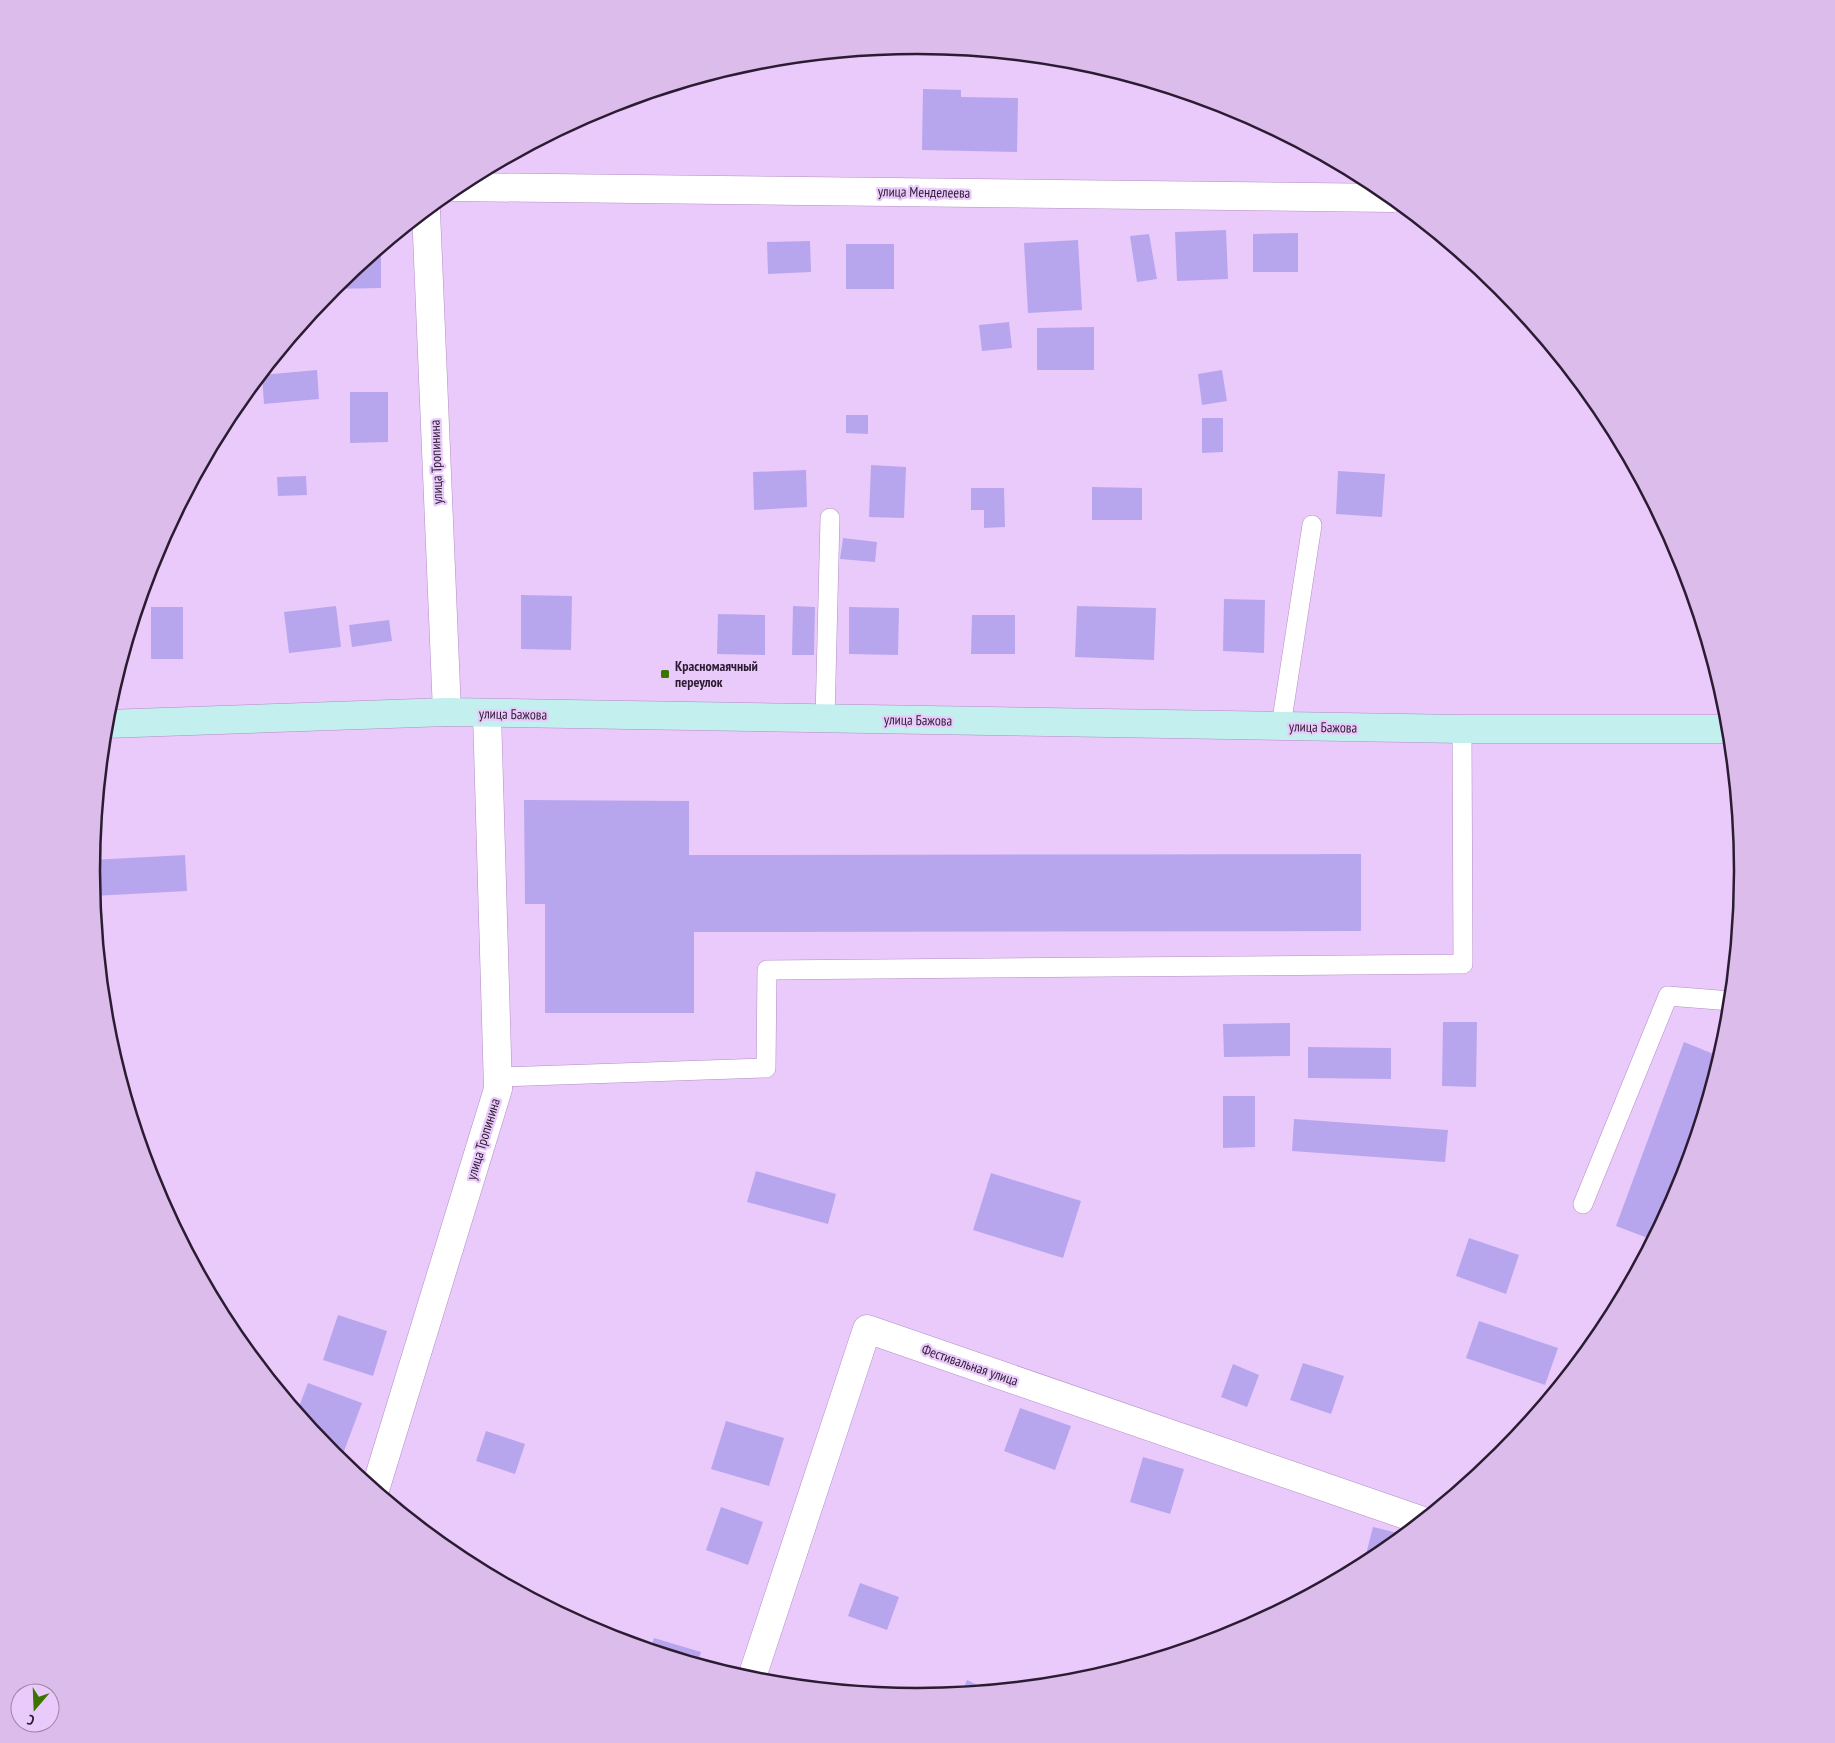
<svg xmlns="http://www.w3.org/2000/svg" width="1835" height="1743" viewBox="0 0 1835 1743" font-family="'PT Sans Narrow',sans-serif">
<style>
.building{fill:#b7a6ee}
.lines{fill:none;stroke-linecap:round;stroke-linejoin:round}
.lane-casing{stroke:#b38cc6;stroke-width:20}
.street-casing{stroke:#b38cc6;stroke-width:29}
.secondary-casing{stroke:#b38cc6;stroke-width:29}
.lane{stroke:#fff;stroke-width:19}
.street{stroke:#fff;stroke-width:28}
.secondary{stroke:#c3efef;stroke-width:28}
.poi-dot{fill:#3c7402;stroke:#eacafa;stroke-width:2}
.labels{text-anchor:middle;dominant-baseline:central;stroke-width:4.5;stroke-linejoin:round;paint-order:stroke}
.street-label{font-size:14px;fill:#2c1c33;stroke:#eacafa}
.poi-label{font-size:14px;font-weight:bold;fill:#2c1c33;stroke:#eacafa;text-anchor:start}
.rim{fill:none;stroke:#2c1c33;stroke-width:2.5}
</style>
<rect width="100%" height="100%" fill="#eacafa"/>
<path class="building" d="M923,89L961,90V97L1018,98L1017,152L922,150Z
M1226,230L1228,279L1177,281L1175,232Z
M1298,233V272H1253V234Z
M1149,234L1157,279L1137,282L1130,236Z
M1078,240L1082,310L1028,313L1024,243Z
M810,241L811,272L768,274L767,242Z
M846,244H894V289H846Z
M381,248V288L331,289L333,287Z
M1009,322L1012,348L982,351L979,325Z
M1094,327V370H1037V328Z
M317,370L319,399L264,404L262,375Z
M1222,370L1227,401L1202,405L1198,374Z
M350,392H388V442L350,443Z
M846,415H868V434L846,433Z
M1202,418H1223V452L1202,453Z
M871,465L906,467L904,518L869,517Z
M806,470L807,507L754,510L753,472Z
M1338,471L1385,474L1382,517L1336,514Z
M306,476L307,495L278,496L277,477Z
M1092,487L1142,488V520H1092Z
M971,488H1004L1005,527L984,528V510H971Z
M843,538L877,542L875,562L840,559Z
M521,595L572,596L571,650L521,649Z
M1224,599L1265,600L1264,653L1223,651Z
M336,606L341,647L289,653L284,612Z
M793,606L815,607L814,655H792Z
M1077,606L1156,608L1154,660L1075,657Z
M151,607H183V659H151Z
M849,607L899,608L898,655L849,654Z
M718,614L765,615V655L717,654Z
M972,615H1015V654H971Z
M389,620L392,641L352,647L349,625Z
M524,800L689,801V855L1361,854V931L694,932V1013H545V904H525Z
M185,855L187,891L93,896L92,860Z
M1443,1022H1477L1476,1087L1442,1086Z
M1290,1023V1056L1224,1057L1223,1024Z
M1684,1042L1721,1057L1681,1188L1653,1240L1616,1226Z
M1308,1047L1391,1048V1079L1308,1078Z
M1223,1096H1255V1147L1223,1148Z
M1294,1119L1448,1130L1445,1162L1292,1151Z
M756,1171L836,1194L828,1224L747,1202Z
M991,1173L1081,1201L1063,1258L973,1230Z
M1469,1238L1519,1255L1506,1294L1456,1276Z
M338,1315L387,1331L373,1376L323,1360Z
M1479,1321L1558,1348L1545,1385L1466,1358Z
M1303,1363L1344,1376L1331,1414L1290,1400Z
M1233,1364L1259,1375L1247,1407L1221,1397Z
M308,1383L362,1403L340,1462L297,1412Z
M1020,1408L1071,1426L1055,1470L1004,1451Z
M726,1421L784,1438L769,1486L711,1469Z
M486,1431L525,1444L515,1474L476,1461Z
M1143,1457L1184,1469L1170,1514L1130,1502Z
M721,1507L763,1522L748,1565L706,1550Z
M1373,1527L1406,1535L1376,1559L1363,1566Z
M860,1583L899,1597L887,1630L848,1616Z
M654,1638L701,1652L697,1664L650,1650Z
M967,1680L990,1691L961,1694Z"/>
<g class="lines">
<g class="lane-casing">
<path id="lane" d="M825,719L830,518
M1281,726L1312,525
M498,1077L766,1068L767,970L1463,964L1462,729
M1583,1204L1668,996L1731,1001"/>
</g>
<g class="street-casing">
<path id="street" d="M455,187L1393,198
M426,211L447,712
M375,1490L498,1089L487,713
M751,1680L867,1329L1423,1521"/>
</g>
<g class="secondary-casing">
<path id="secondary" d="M106,724L447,712L1462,729H1730"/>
</g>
<use href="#lane" class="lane"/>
<use href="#street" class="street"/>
<use href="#secondary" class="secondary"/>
</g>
<rect class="poi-dot" x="660" y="669" width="10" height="10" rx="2.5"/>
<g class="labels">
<g class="street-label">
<text transform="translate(924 192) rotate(1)">улица Менделеева</text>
<text transform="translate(436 462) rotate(-92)">улица Тропинина</text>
<text transform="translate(513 714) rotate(1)">улица Бажова</text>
<text transform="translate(918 720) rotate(1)">улица Бажова</text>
<text transform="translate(1323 727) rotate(1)">улица Бажова</text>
<text transform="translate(483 1139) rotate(-73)">улица Тропинина</text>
<text transform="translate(970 1365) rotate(19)">Фестивальная улица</text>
</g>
<g class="poi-label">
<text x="675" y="666">Красномаячный<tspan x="675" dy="16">переулок</tspan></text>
</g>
</g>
<path d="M0 0H1835V1743H0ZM100 871a817 817 0 1 1 1634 0a817 817 0 1 1-1634 0Z" fill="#dbbcea" fill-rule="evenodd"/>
<path class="rim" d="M100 871a817 817 0 1 1 1634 0a817 817 0 1 1-1634 0Z"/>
<g transform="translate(35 1708) rotate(199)"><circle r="24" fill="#eacafa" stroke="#9e84aa"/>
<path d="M0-4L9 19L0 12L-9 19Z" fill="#3c7402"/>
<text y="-8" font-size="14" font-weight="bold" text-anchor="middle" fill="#2c1c33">С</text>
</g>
</svg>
